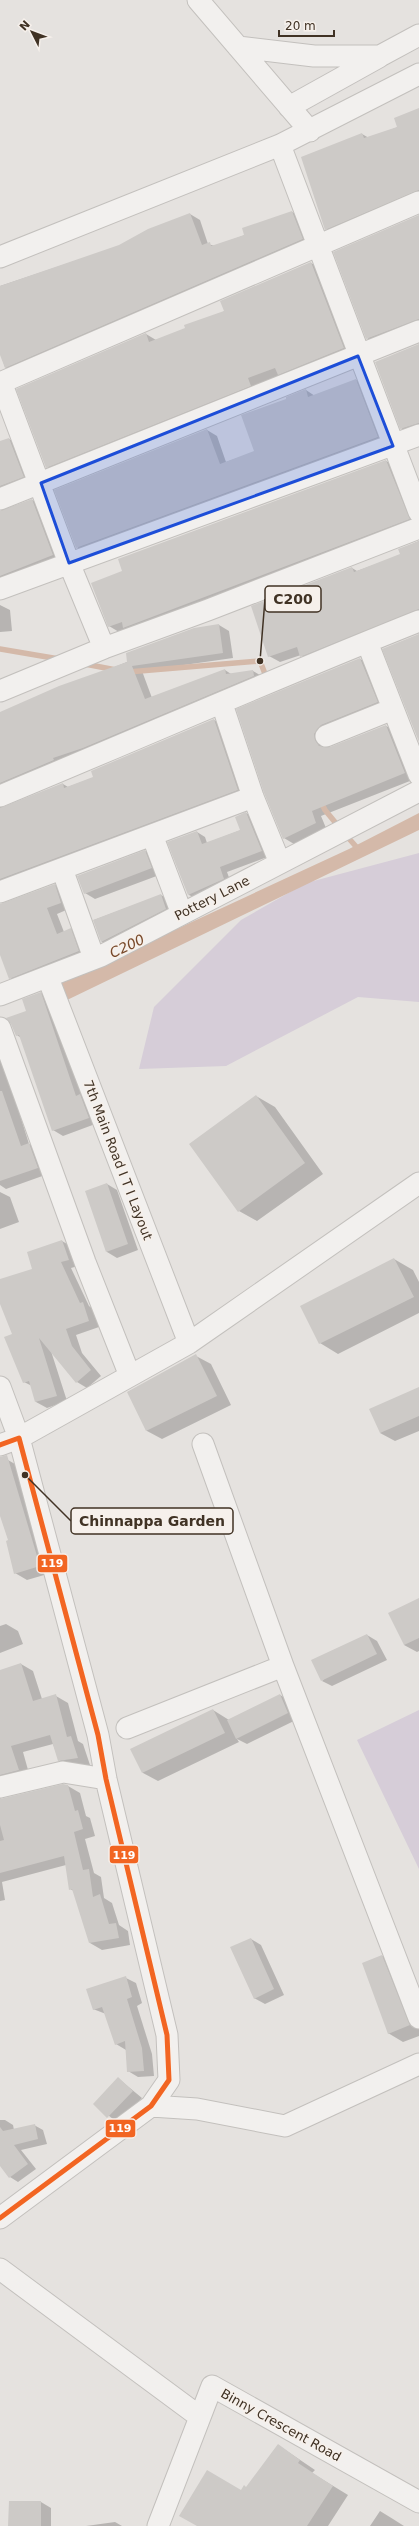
<svg xmlns="http://www.w3.org/2000/svg" width="419" height="2526" viewBox="0 0 419 2526" font-family="'DejaVu Sans',sans-serif">
<style>
.green{fill:#d6cdd8}
.water{fill:#d4b9a9}
.shadow{fill:#0003}
.lines{fill:none;stroke-linecap:round;stroke-linejoin:round}
.stream{stroke:#d4b9a9;stroke-width:5.5}
.building{fill:#cdcac7}
.minor-casing{stroke:#c3c0bd;stroke-width:23}
.minor{stroke:#f2f0ee;stroke-width:21}
.bus-1-casing{stroke:#f6f0eb;stroke-width:8}
.bus-1{stroke:#f26522;stroke-width:5}
.marked{fill:#1d4ed8;fill-opacity:0.2;stroke:#1d4ed8;stroke-width:3;stroke-linejoin:round}
.labels{text-anchor:middle;dominant-baseline:central;stroke-width:3.5;stroke-linejoin:round;paint-order:stroke}
.street-label{font-size:13px;fill:#403224;stroke:#f6f0eb}
.water-label{font-size:14px;font-style:italic;fill:#78492a;stroke:#f6f0eb}
.leader{fill:none;stroke:#403224;stroke-width:1.5}
.callout-dot{fill:#403224;stroke:#f6f0eb;stroke-width:1.5}
.callout{fill:#f6f0eb;stroke:#403224;stroke-width:1.5}
.callout-label{font-size:14px;text-anchor:middle;font-weight:bold;fill:#403224}
.line-badge{stroke:#f6f0eb;stroke-width:1.5}
.badge-label{font-size:11px;text-anchor:middle;font-weight:bold;fill:#fff}
</style>
<rect width="100%" height="100%" fill="#e5e2df"/>
<path class="green" d="M419,853V1002L358,997L226,1066L139,1069L154,1007L241,920L306,883Z
M419,1710V1869L357,1740Z"/>
<path class="water" d="M419,813V830L65,1001L58,984L349,849Z"/>
<path class="shadow" d="M419,109V199L336,235L326,229L362,134L369,138L398,127Z
M292,212L302,217L312,244L15,373L5,367L0,352V286L120,246L190,214L200,220L208,244L215,246L245,235Z
M419,216V328L377,344L367,338Z
M311,263L322,269L355,354L259,384L261,392L58,473L47,467L146,334L156,340L187,329L225,311Z
M419,345V432L411,434L401,428Z
M356,380L365,385L387,443L87,553L77,547L207,430L217,436L226,462L255,452L288,400L306,390L315,396Z
M9,439L20,445L34,483L0,505V442Z
M386,461L396,466L419,524L119,632L109,626Z
M32,500L43,506L63,561L0,588V511Z
M419,541V618L311,662L301,655L280,662L269,656L352,568L357,571L401,555L399,550Z
M0,605L10,610L12,631L0,632Z
M219,625L229,631L233,658L142,671L152,698L225,670L231,674L253,671L263,677L0,797V713Z
M360,659L370,664L387,708L324,740V747L330,748L386,726L396,731L415,779L321,816L326,828L294,844L284,838L265,792Z
M214,720L224,726L248,796L0,892V807L5,808L63,784L68,787L95,777Z
M246,813L254,818L270,856L227,872L231,883L197,899L189,895L197,832L205,837L207,843L241,830Z
M145,851L155,857L162,874L95,899L85,893Z
M55,885L65,891L71,908L57,914L64,932L71,929L81,935L89,957L20,984L10,978L0,952Z
M161,895L171,901L176,915L112,948L102,942L94,920Z
M41,993L50,999L98,1123L63,1136L53,1130L21,1038L17,1035L27,1011Z
M0,1034L11,1086L29,1144L40,1150L48,1174L6,1189L0,1185Z
M256,1096L275,1107L323,1174L257,1221L239,1211Z
M107,1184L117,1190L138,1250L117,1258L107,1252Z
M0,1192L10,1197L19,1222L0,1229Z
M62,1241L72,1247L78,1266L71,1268L89,1306L93,1309L99,1327L76,1335L82,1353L101,1376L87,1388L77,1382L51,1351L67,1401L47,1408L36,1402L32,1386L24,1382L13,1335L0,1298V1280L34,1270Z
M394,1259L413,1270L419,1282V1313L338,1354L320,1343Z
M196,1356L211,1364L231,1405L162,1439L147,1431L128,1392Z
M419,1389V1431L395,1441L380,1433Z
M8,1460L20,1467L51,1573L27,1580L15,1573L9,1541L0,1513V1463Z
M419,1600V1651L417,1652L404,1645Z
M6,1624L18,1631L23,1644L0,1653V1626Z
M367,1635L377,1641L387,1660L332,1686L322,1681Z
M21,1664L33,1671L42,1699L56,1696L68,1703L78,1741L83,1744L90,1765L71,1767L59,1760L53,1744L23,1752L30,1777L1,1790L0,1798L2,1800L68,1786L80,1793L86,1816L90,1818L95,1836L85,1839L94,1873L101,1877L104,1898L112,1903L119,1925L128,1931L130,1945L102,1950L90,1943L74,1891L70,1889L66,1865L2,1882L5,1900L0,1901V1671Z
M280,1695L291,1701L298,1719L247,1744L237,1739L239,1742L158,1781L143,1773L132,1749L213,1710L229,1720Z
M251,1939L261,1945L284,1995L265,2004L254,1998Z
M382,1956L397,1965L419,2021V2036L403,2042L388,2033Z
M126,1978L136,1983L142,2003L137,2006L152,2054L154,2076L138,2077L128,2071L126,2050L116,2044L106,2014L93,2009Z
M119,2079L142,2098L118,2123L94,2104Z
M0,2120H5L13,2125L14,2130L34,2125L43,2130L47,2144L21,2150L36,2169L18,2182L10,2177L0,2165Z
M278,2445L315,2470L312,2473L348,2495L328,2526H198L247,2488Z
M41,2502L51,2508V2526H10Z
M380,2511L393,2519L404,2526H370Z
M115,2522L122,2526H86Z"/>
<g class="lines">
<path class="stream" d="M0,649L59,659
M85,664L116,670
M128,672L260,661L267,679
M320,800L325,810L339,827
M345,834L359,850"/>
</g>
<path class="building" d="M419,108V190L325,230L301,157L362,133L364,138L397,127L394,118Z
M292,211L303,239L5,368L0,355V286L119,245L148,229L190,213L202,245L210,242L211,246L244,235L242,228Z
M419,215V319L366,339L333,252Z
M311,262L344,348L278,375L275,368L248,378L251,386L46,468L16,389L146,333L149,342L185,328L184,325L224,311L220,301Z
M419,344V423L400,429L375,362Z
M356,379L378,437L76,548L54,490L207,429L220,464L254,451L241,415L286,399V397L306,389L308,397Z
M9,438L24,477L0,486V441Z
M386,460L410,519L123,628L122,622L108,627L91,583L122,571L118,559Z
M32,499L53,555L0,576V511Z
M419,541V609L300,657L297,647L268,657L251,606L352,567L354,572L400,554L398,549Z
M219,624L223,653L132,666L145,699L225,669L226,674L253,670L254,676L83,748L53,758L54,760L0,783V712L59,686L127,662L126,653L194,628Z
M419,634V742L382,649Z
M360,658L378,702L321,725L314,734L315,740L319,746L330,747L386,725L405,773L312,811L316,823L283,839L264,793L236,709Z
M214,719L238,790L0,879V808L63,783L64,788L93,777L91,771Z
M246,812L262,851L220,867L224,879L188,895L167,842L197,831L202,844L240,830L235,817Z
M145,850L152,868L84,894L77,876Z
M55,884L61,903L47,908L57,934L71,928L79,951L9,979L0,955V904Z
M161,894L166,909L101,942L93,920Z
M41,992L76,1096L80,1094L89,1118L52,1131L19,1035L16,1036L11,1024L6,1018L26,1011L22,999Z
M0,1091H2L21,1146L29,1143L38,1168L0,1181Z
M256,1095L305,1163L238,1212L189,1144Z
M107,1183L128,1244L106,1252L85,1191Z
M62,1240L69,1260L61,1262L80,1303L83,1302L89,1321L66,1329L72,1346L91,1370L76,1383L39,1338L57,1396L35,1402L29,1381L23,1383L4,1337L12,1334L0,1304V1279L32,1269L27,1252Z
M394,1258L414,1297L319,1344L300,1306Z
M196,1354L217,1396L146,1431L127,1392Z
M419,1387V1416L380,1433L369,1409Z
M7,1455L40,1566L14,1574L6,1541L8,1540L0,1516V1457Z
M419,1598V1638L404,1645L388,1613Z
M367,1634L377,1654L321,1681L311,1660Z
M21,1663L33,1701L56,1694L67,1737L71,1736L78,1758L58,1761L50,1735L11,1746L19,1770L0,1775V1670Z
M280,1694L288,1713L236,1739L227,1720Z
M213,1709L225,1733L142,1773L130,1749Z
M63,1784L68,1785L75,1811L78,1810L83,1829L74,1832L83,1870L89,1869L93,1897L100,1894L109,1924L116,1923L119,1938L89,1943L72,1889L69,1890L64,1856L0,1873V1841L4,1840L0,1825V1799Z
M251,1938L274,1989L254,1999L230,1947Z
M382,1955L410,2025L388,2034L362,1963Z
M126,1976L132,1997L127,1999L142,2048L144,2071L127,2072L125,2041L115,2045L102,2007L93,2010L86,1989Z
M118,2077L133,2091L107,2118L93,2104Z
M35,2124L38,2139L14,2145L28,2164L9,2178L0,2166V2127L3,2131Z
M278,2444L300,2460L298,2463L333,2486L307,2526H197L179,2516L207,2470L241,2490L244,2485L246,2487Z
M9,2501H41V2526H8Z"/>
<g class="lines">
<g class="minor-casing">
<path id="minor" d="M198,0L310,131
M238,47L314,56H380L419,35
M289,107L379,57
M280,145L419,512
M0,257L280,145L419,74
M1,382L69,563L104,648
M0,383L419,202
M0,499L419,331
M0,589L419,435
M367,642L419,775
M0,691L104,648L208,610L419,528
M222,704L253,797L280,863
M326,736L393,709
M0,796C140,738 278,677 419,621
M152,835L182,914
M62,869L94,958
M0,892L253,797
M48,978L189,1343
M0,995L101,956L419,791
M0,1028L85,1262L130,1376
M0,1387L19,1438L98,1735L106,1779L167,2035L169,2080L151,2106L0,2218
M0,1445L19,1438L189,1343L419,1183
M283,1666L419,2018
M127,1728L283,1666L203,1444
M0,1787L63,1772L106,1779
M151,2106L197,2109L285,2126L419,2064
M0,2269L200,2417
M158,2526L212,2386L419,2502"/>
</g>
<use href="#minor" class="minor"/>
<g class="bus-1-casing">
<path id="bus-1" d="M0,1445L19,1438L98,1735L106,1779L167,2035L169,2080L151,2106L0,2218"/>
</g>
<use href="#bus-1" class="bus-1"/>
</g>
<path class="marked" d="M358,356L393,446L69,563L41,483Z"/>
<g class="labels">
<g class="street-label">
<text transform="translate(212 898) rotate(-27)">Pottery Lane</text>
<text transform="translate(118 1160) rotate(69)">7th Main Road I T I Layout</text>
<text transform="translate(281 2425) rotate(29)">Binny Crescent Road</text>
</g>
<g class="water-label">
<text transform="translate(127 946) rotate(-25)">C200</text>
</g>
</g>
<path class="leader" d="M260 661L265 599M25 1475L71 1521"/>
<g class="callout-dot">
<circle cx="260" cy="661" r="4"/>
<circle cx="25" cy="1475" r="4"/>
</g>
<g class="callout">
<rect x="265" y="586" width="56" height="26" rx="4"/>
<rect x="71" y="1508" width="162" height="26" rx="4"/>
</g>
<g class="callout-label">
<text x="293" y="604">C200</text>
<text x="152" y="1526">Chinnappa Garden</text>
</g>
<g class="line-badge">
<rect x="37" y="1554" width="31" height="19" rx="4" fill="#f26522"/>
<rect x="109" y="1845" width="30" height="19" rx="4" fill="#f26522"/>
<rect x="105" y="2119" width="31" height="19" rx="4" fill="#f26522"/>
</g>
<g class="badge-label">
<text x="52" y="1567">119</text>
<text x="124" y="1859">119</text>
<text x="120" y="2132">119</text>
</g>
<g transform="translate(32 32) rotate(312)" stroke="#f6f0eb" stroke-width="3" paint-order="stroke">
<path d="M0-3L7 15L0 10L-7 15Z" fill="#403224"/>
<text y="-6" font-size="11" font-weight="bold" text-anchor="middle" fill="#403224">N</text>
</g>
<path d="M279 30v6h55v-6" fill="none" stroke="#403224" stroke-width="2"/>
<text x="285" y="30" font-size="12" fill="#403224" stroke="#f6f0eb" stroke-width="3" paint-order="stroke">20 m</text>
</svg>
